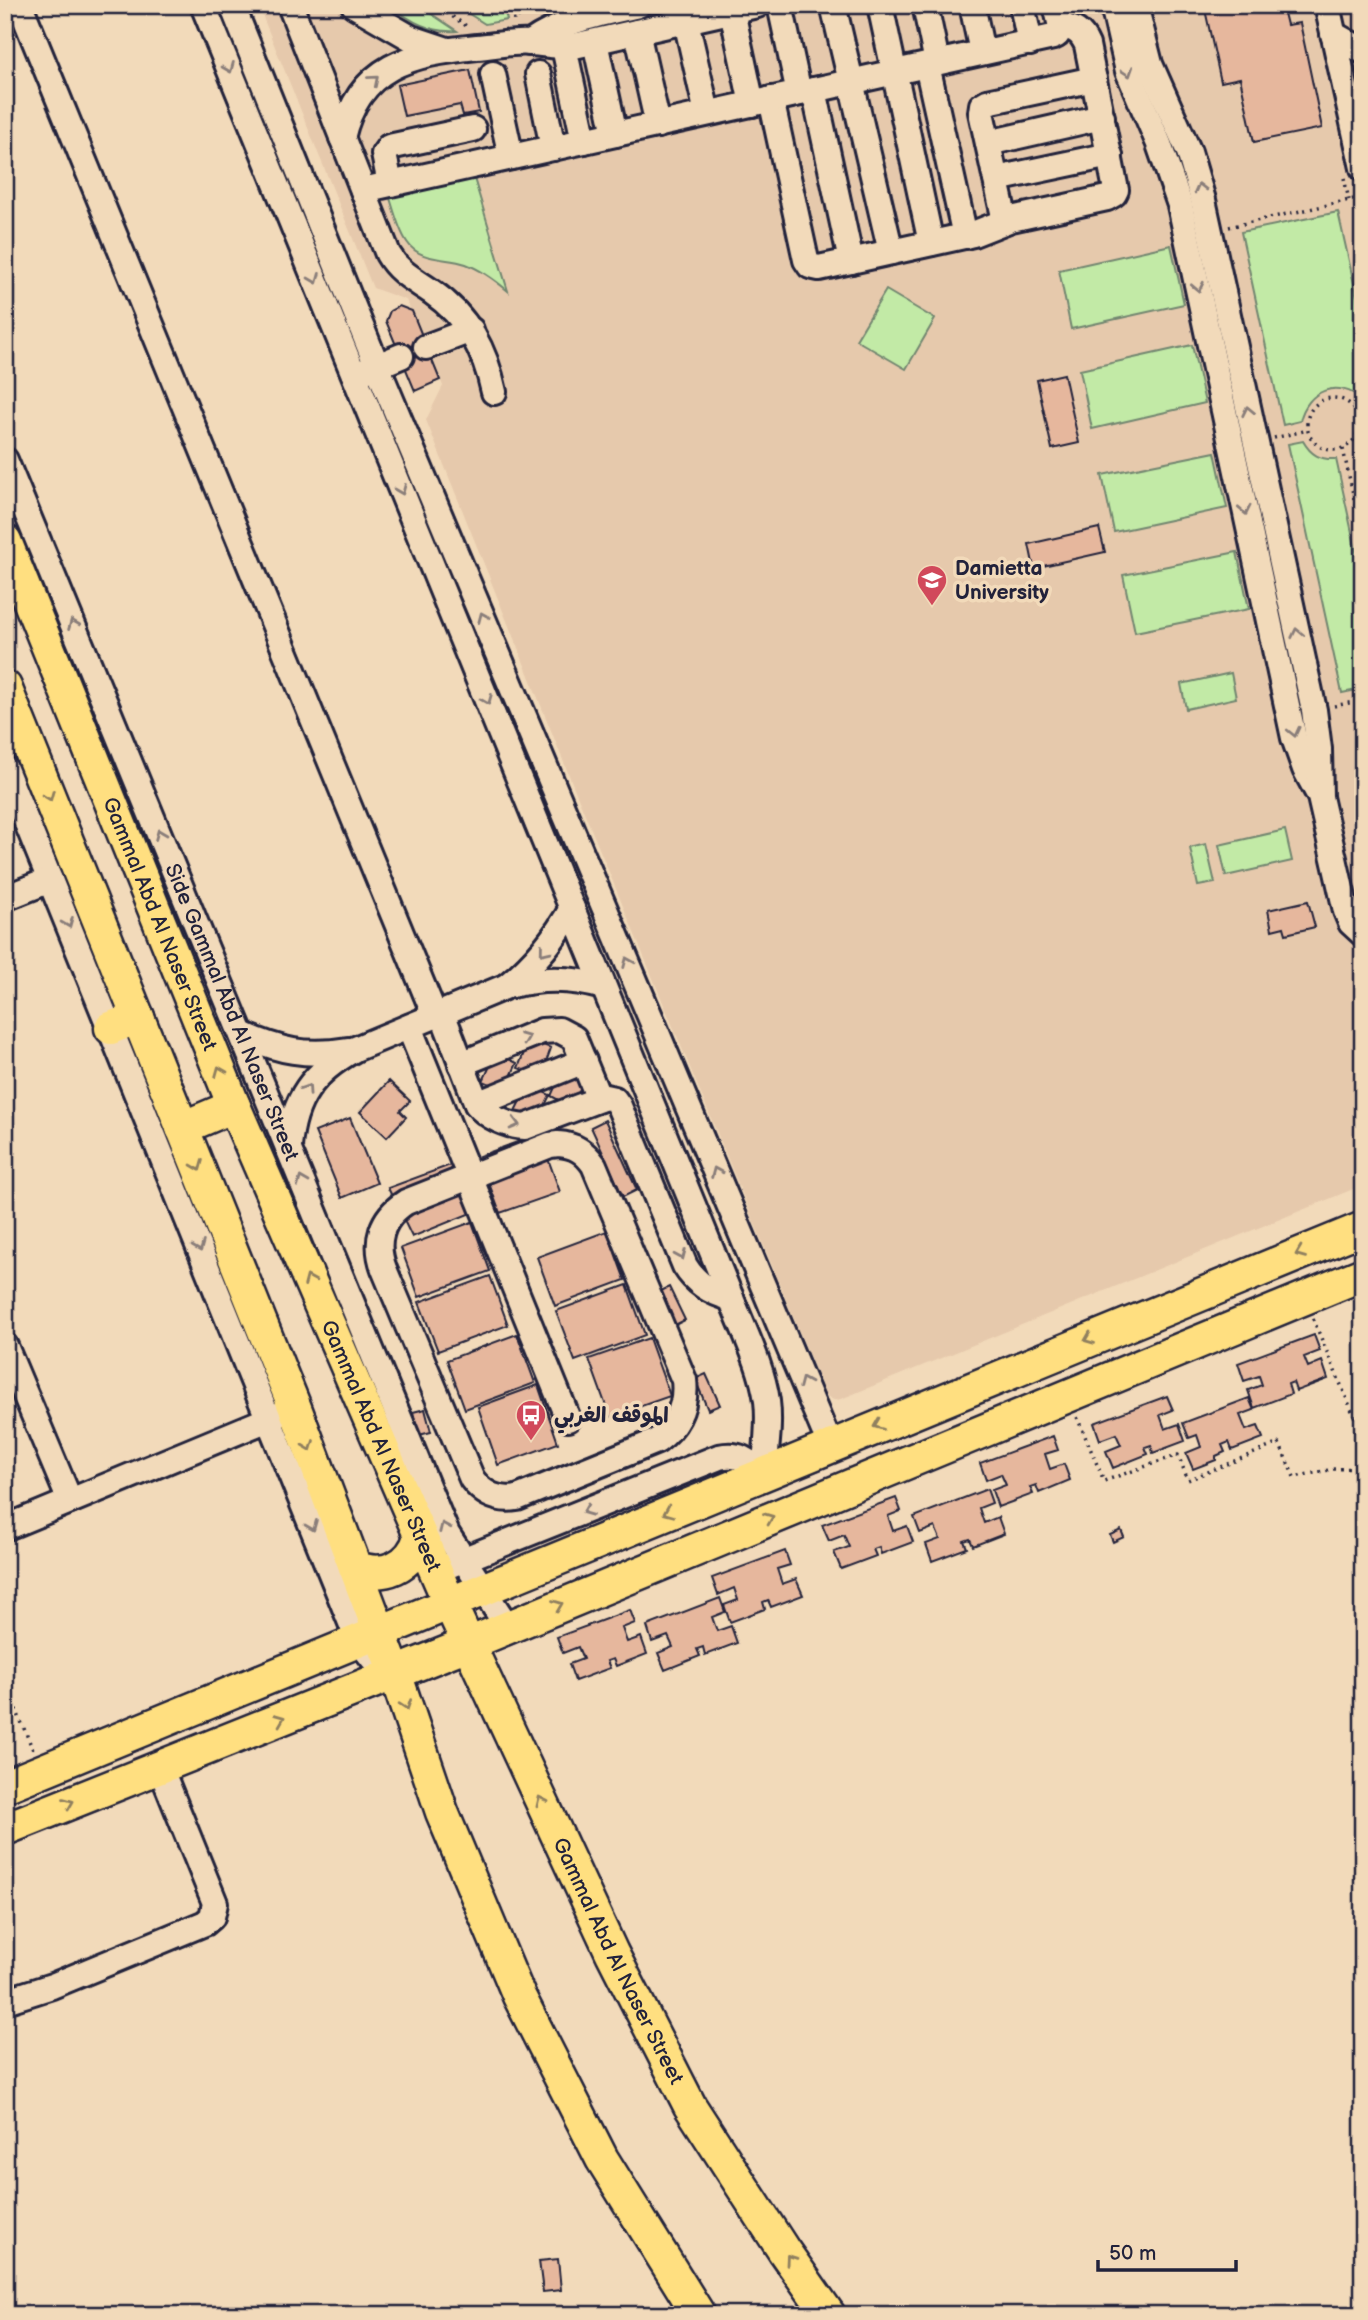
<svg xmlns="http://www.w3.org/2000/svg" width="1368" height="2320" viewBox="0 0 1368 2320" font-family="'Balsamiq Sans','Playpen Sans Arabic',sans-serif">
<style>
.built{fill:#e6c9ac}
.green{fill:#c2eaa6;stroke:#728670;stroke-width:2}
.building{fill:#e6b79d;stroke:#22223b;stroke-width:2}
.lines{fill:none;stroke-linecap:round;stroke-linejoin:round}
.minor-casing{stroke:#22223b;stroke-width:30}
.major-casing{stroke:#22223b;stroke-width:37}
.path{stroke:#22223b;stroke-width:3.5;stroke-dasharray:2 5;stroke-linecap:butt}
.minor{stroke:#f2daba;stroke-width:24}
.major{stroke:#ffdf80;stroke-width:32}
.oneway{stroke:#8a7e7a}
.oneway2{stroke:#90805e}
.labels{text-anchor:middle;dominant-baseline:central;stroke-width:7;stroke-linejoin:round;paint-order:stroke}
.poi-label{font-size:21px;font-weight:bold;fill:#22223b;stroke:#f2daba;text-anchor:start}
.street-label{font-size:21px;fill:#22223b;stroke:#f2daba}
</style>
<rect width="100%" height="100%" fill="#f2daba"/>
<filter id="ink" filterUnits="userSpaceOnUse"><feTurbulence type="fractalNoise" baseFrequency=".0143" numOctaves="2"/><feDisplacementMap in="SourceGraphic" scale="14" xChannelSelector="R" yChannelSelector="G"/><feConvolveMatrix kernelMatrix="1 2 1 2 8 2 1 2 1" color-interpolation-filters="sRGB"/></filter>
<g filter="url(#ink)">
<path class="built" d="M258,5H1363V1185L841,1399L834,1400L828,1397L824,1391L577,795L426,420L443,386L406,300L373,288Z"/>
<path class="green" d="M389,5H418L457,31C429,33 411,21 389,5Z
M455,5H503L507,20L485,24Z
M517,5H571L519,17Z
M473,175L508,291C495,280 482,270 466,264C446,257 420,262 407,242C398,229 394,210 389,195Z
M1338,212L1363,324V400C1338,378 1307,390 1300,421L1283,425L1241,232Z
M1171,245L1184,304L1071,329L1059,270Z
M886,290L935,319L906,369L856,340Z
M1192,345L1205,403L1092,429L1080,370Z
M1303,441C1311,455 1320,460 1336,459L1363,583V672L1357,690L1342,693L1288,444Z
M1215,452L1227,508L1114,532L1102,475Z
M1237,552L1249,609L1135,632L1123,575Z
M1231,673L1236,698L1186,709L1181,684Z
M1285,830L1292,861L1226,876L1219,845Z
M1206,844L1215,883L1198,886L1190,848Z"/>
<path class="building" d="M1204,5H1282L1287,25L1300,23L1322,128L1254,142L1240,78L1221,82Z
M470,70L479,112L463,115L460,105L404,116L397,85Z
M399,306L412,311L440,380L415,391L386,321L390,311Z
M1064,374L1079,443L1052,449L1037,380Z
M1099,528L1105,552L1034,568L1029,544Z
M1308,901L1315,927L1286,934L1284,927L1272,930L1268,910Z
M529,1040L551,1048L541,1076L518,1068Z
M496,1053L517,1063L505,1090L483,1081Z
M563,1069L585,1079L572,1107L551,1096Z
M389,1081L410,1101L400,1111L406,1117L387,1137L360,1112Z
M528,1085L550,1095L537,1122L515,1111Z
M350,1118L377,1183L342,1198L315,1132Z
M605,1120L637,1190L623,1197L591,1127Z
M539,1134L560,1192L500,1213L479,1156Z
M453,1164L471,1213L412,1237L388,1188Z
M472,1222L490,1271L419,1297L401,1248Z
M607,1231L625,1280L555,1306L537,1257Z
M490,1276L508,1325L438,1351L419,1302Z
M627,1285L645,1335L575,1361L556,1311Z
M669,1287L685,1320L675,1325L659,1292Z
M517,1334L535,1383L465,1409L447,1360Z
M1314,1335L1320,1351L1304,1357L1308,1367L1322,1361L1328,1379L1296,1391L1293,1382L1288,1384L1291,1394L1254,1408L1248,1390L1262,1385L1259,1376L1244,1381L1238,1363Z
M649,1338L670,1396L610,1417L589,1359Z
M706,1374L720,1405L708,1410L695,1379Z
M538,1385L558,1443L498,1465L478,1407Z
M1167,1396L1173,1410L1160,1415L1165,1429L1179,1424L1185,1441L1153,1453L1151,1445L1145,1447L1148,1454L1113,1468L1106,1451L1121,1445L1116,1434L1100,1440L1094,1423Z
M1249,1398L1254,1410L1240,1415L1246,1430L1258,1426L1263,1438L1232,1450L1229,1442L1222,1445L1225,1452L1216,1456V1460L1193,1469L1186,1453L1201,1447L1197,1435L1189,1438L1183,1423Z
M425,1409L431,1432L419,1435L413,1412Z
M1053,1436L1058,1450L1045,1454L1050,1469L1064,1464L1070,1480L1039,1493L1036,1485L1030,1487L1033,1494L998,1507L992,1490L1006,1485L1001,1474L986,1480L980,1463Z
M987,1489L992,1503L979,1508L984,1523L998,1517L1004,1534L973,1546L970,1539L964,1541L967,1548L932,1561L926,1544L940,1539L935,1527L920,1533L914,1517Z
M896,1498L901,1511L888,1516L893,1531L907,1526L913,1542L881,1554L879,1547L873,1549L876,1556L841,1569L834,1552L849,1547L844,1535L829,1541L822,1525Z
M1121,1530L1124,1537L1113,1542L1110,1535Z
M785,1551L790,1565L777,1569L782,1584L796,1579L803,1595L771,1607L768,1600L763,1602L765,1609L730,1622L724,1605L738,1600L734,1588L718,1595L712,1578Z
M720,1598L725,1612L712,1617L717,1631L731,1626L737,1643L705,1655L703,1647L697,1649L700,1656L665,1670L658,1653L673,1647L668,1636L652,1642L647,1626Z
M630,1610L635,1623L622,1628L627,1642L641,1637L647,1654L616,1666L613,1659L607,1661L610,1668L575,1681L569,1664L583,1659L578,1647L563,1653L557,1637Z
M558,2259L561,2290L543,2292L539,2261Z"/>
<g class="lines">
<g class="minor-casing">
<g id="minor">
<path d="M20,5L435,1016"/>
<path d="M203,5L731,1298C744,1331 762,1366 767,1401C770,1424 766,1449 764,1472"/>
<path d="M232,5L377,366L830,1445"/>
<path d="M290,5L388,254C399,273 415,280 432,292C468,317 485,350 494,392"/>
<path d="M354,5L411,38L447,50"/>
<path d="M780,5L799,93"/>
<path d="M833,5L891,252"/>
<path d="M880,5L931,243"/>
<path d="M925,5L937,62"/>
<path d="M972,5L982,52"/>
<path d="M1022,5L1030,43"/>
<path d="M1113,5L1128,71L1159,144L1180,205L1294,738L1305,769L1318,793"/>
<path d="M1135,5L1150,64L1189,152L1203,200L1314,710L1319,749L1320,797L1346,911L1351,923L1363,934"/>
<path d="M1327,5L1363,168"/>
<path d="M732,11L752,104"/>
<path d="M686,21L707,113"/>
<path d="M637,32L658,125"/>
<path d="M1333,34L1363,51"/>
<path d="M595,42L615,134"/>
<path d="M530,43C563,20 600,14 638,5"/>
<path d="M564,47L584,141"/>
<path d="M927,65L965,236"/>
<path d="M493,74L511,157"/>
<path d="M538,74L553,148"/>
<path d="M814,90L851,261"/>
<path d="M771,99L806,260L810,266L819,268L973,234L1011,219L1107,198L1114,194L1116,190L1087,45C1082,33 1075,27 1061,27"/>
<path d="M342,138C359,65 410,54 477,47C494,46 514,41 531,43C546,44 559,47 574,46L757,5"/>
<path d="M988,143L1102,117"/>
<path d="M996,179L1110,155"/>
<path d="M390,184L384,154L389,147L473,129"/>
<path d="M363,190L1053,37L1057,35L1061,27L1056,5"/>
<path d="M1005,221L981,112L982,105L987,102L1094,79"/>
<path d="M426,347L471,330"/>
<path d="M365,371L401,356"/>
<path id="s1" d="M5,460L447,1534L507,1626"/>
<path d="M5,769L358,1640L374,1660L395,1673"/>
<path d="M5,898L50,880"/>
<path d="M508,985C535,963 555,939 572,908"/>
<path d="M442,1013L477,1104C486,1117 509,1126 525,1127L605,1097L614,1099L619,1106L685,1266C696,1284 711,1293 731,1298"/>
<path d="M409,1027L568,1419"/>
<path d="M242,1034C279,1051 307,1057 348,1050"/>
<path d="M461,1064L542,1031L559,1030L574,1038L599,1099"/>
<path d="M477,1104L584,1061"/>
<path d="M558,1144C575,1145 585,1152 594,1165L684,1380C687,1406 677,1426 657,1441L517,1498C498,1501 484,1495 472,1479L384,1269C374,1242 381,1218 406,1202L550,1145Z"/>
<path d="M289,1147C293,1099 313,1072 355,1049L507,986C540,978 570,977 603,987"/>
<path d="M5,1346L70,1501"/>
<path d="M5,1528L283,1413"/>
<path d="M450,1565L719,1457C738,1453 749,1459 759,1474"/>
<path d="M5,2001L52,1986L205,1923L212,1917L215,1903L160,1767"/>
</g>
</g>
<g class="major-casing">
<g id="major">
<path id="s2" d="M5,541L234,1106L449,1602L612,1953L690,2106L784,2251L829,2315"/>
<path d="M5,687L295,1408L395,1673L442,1812L519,1996L602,2159L699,2315"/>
<path d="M111,1028L138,1017"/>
<path d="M182,1128L234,1106"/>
<path d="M355,1567C383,1579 411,1567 420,1537"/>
<path d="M5,1786L1363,1228"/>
<path d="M5,1829L468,1644L1363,1274"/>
</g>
</g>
<path class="path" d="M435,5L468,27
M511,5L514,21
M1344,178L1349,200
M1229,227L1363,197
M1307 424a26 26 0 1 1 52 0a26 26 0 1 1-52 0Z
M1274,438L1308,430
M1343,449L1363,539
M1334,706L1363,700
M1313,1319L1363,1437
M1077,1417L1104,1481L1178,1455L1188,1480L1279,1443L1294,1477L1334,1469L1363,1468
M5,1683L33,1750
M5,1747L10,1758"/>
<use href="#minor" class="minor"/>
<use href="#major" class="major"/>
</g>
<defs><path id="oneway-chevron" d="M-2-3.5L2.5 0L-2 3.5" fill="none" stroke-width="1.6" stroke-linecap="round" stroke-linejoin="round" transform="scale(1.75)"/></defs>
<g class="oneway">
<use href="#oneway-chevron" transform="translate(229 68) rotate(68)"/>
<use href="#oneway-chevron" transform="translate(1128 72) rotate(71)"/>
<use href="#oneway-chevron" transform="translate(374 80) rotate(-40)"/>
<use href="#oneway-chevron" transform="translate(1200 188) rotate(-104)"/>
<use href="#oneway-chevron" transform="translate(315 279) rotate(68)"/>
<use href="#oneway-chevron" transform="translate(1198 287) rotate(78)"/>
<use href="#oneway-chevron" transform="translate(1248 411) rotate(-102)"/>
<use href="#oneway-chevron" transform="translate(401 490) rotate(68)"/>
<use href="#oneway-chevron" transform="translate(1245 510) rotate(78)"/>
<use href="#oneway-chevron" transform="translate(483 617) rotate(-113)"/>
<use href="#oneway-chevron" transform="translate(73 624) rotate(-112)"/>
<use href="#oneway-chevron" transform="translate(1297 633) rotate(-102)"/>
<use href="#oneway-chevron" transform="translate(487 700) rotate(68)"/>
<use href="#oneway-chevron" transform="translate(1294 732) rotate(77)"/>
<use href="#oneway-chevron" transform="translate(160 834) rotate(-112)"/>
<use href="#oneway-chevron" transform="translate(68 923) rotate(68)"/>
<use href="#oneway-chevron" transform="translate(544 951) rotate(129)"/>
<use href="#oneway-chevron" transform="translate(628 962) rotate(-113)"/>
<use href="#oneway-chevron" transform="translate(525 1038) rotate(-22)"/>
<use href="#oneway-chevron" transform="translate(307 1089) rotate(-56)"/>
<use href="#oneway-chevron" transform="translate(515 1124) rotate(15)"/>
<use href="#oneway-chevron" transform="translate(716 1172) rotate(-113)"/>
<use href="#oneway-chevron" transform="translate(302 1181) rotate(-112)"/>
<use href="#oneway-chevron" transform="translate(199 1247) rotate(68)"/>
<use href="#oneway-chevron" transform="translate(681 1255) rotate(67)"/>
<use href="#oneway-chevron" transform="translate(804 1382) rotate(-113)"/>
<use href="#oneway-chevron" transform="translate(587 1511) rotate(158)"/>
<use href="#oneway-chevron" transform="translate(312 1526) rotate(68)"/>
<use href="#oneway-chevron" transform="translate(444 1527) rotate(-114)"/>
</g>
<g class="oneway2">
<use href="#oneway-chevron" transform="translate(49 796) rotate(68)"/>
<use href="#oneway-chevron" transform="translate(220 1071) rotate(-112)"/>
<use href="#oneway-chevron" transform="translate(198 1166) rotate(68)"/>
<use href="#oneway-chevron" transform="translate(1300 1253) rotate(158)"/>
<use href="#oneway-chevron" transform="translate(309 1280) rotate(-113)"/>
<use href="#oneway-chevron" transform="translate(1089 1339) rotate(158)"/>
<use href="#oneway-chevron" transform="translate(878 1425) rotate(158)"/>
<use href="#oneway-chevron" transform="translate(309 1446) rotate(69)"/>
<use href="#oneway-chevron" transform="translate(668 1512) rotate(157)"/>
<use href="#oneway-chevron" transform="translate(769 1518) rotate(-22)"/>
<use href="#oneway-chevron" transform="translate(558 1605) rotate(-22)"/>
<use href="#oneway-chevron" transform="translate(406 1705) rotate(71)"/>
<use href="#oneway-chevron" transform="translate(280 1719) rotate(-22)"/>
<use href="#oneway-chevron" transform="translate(541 1801) rotate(-115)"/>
<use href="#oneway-chevron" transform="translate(69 1803) rotate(-22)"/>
<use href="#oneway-chevron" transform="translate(790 2259) rotate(-125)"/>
</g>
</g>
<defs>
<g id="university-pin" transform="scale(1.575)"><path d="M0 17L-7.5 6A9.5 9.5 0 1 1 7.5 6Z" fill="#d1495b" stroke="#f2daba"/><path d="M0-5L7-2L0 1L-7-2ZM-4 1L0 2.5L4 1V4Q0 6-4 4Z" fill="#fff"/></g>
<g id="bus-pin" transform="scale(1.575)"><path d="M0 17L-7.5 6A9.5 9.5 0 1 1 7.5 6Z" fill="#d1495b" stroke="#f2daba"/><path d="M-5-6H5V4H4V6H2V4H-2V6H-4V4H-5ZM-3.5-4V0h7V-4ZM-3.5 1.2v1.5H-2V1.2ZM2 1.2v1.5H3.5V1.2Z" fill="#fff"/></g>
</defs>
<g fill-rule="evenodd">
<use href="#university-pin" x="932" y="580"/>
<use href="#bus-pin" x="531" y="1415"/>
</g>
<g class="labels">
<g class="poi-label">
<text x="955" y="568">Damietta<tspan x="955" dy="24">University</tspan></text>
<text x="554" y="1415">الموقف الغربي</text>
</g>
<g class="street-label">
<text stroke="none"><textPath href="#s2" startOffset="413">Gammal Abd Al Naser Street</textPath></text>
<text stroke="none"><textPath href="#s1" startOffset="597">Side Gammal Abd Al Naser Street</textPath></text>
<text stroke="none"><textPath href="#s2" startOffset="980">Gammal Abd Al Naser Street</textPath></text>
<text stroke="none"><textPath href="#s2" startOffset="1547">Gammal Abd Al Naser Street</textPath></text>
</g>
</g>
<rect width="1368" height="2320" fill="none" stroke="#f2daba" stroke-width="28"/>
<rect x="14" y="14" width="1340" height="2292" fill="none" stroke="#22223b" stroke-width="2.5" filter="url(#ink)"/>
<path d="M1098 2260v10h138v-10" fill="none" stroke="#22223b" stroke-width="3.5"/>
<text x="1109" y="2260" font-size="21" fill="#22223b" stroke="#f2daba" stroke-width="5" paint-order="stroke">50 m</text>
</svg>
